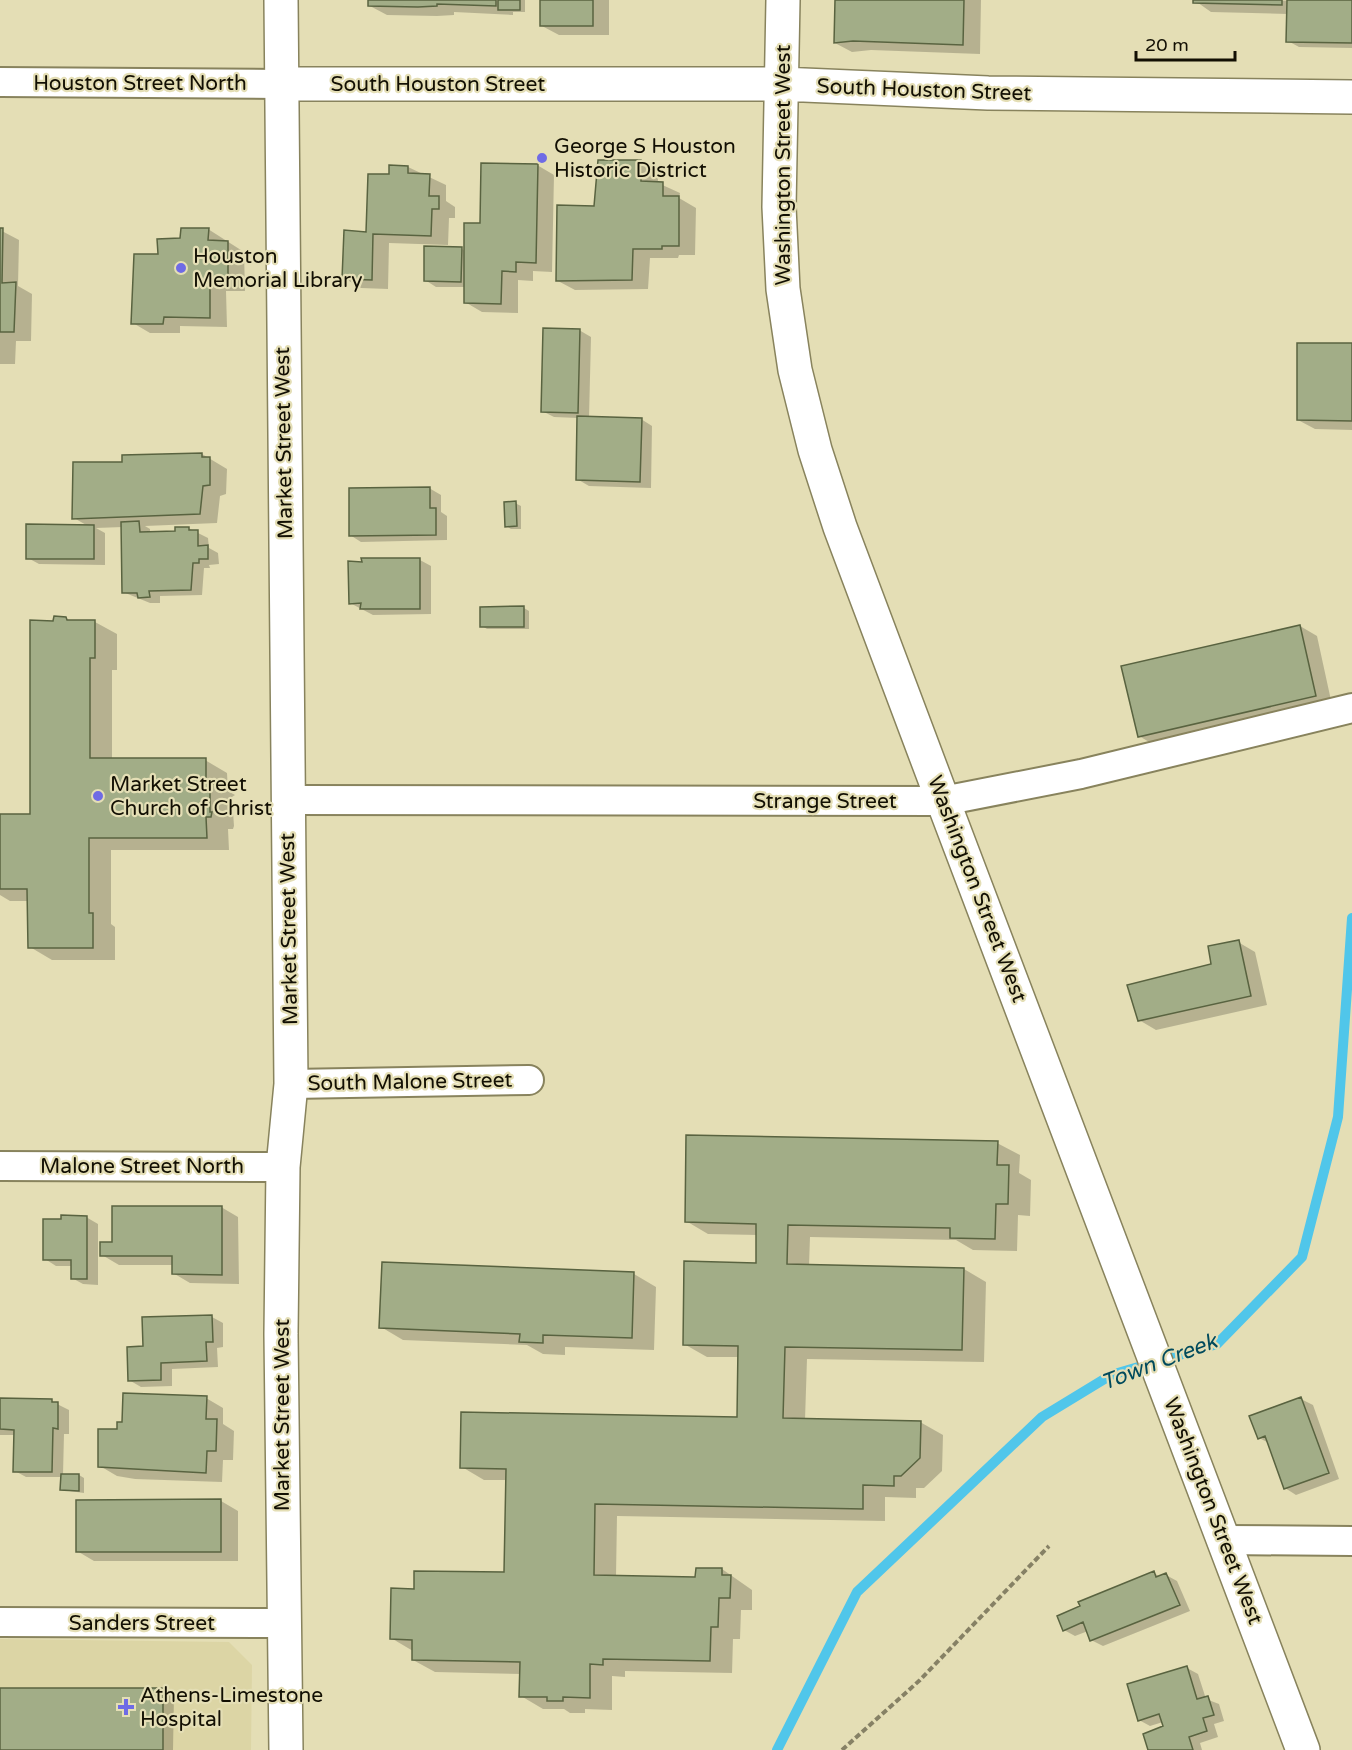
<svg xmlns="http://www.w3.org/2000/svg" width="1352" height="1750" viewBox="0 0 1352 1750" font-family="'Varela Round',sans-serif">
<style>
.built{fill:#dcd5a5}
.shadow{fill:#0003}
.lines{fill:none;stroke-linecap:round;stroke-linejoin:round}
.stream{stroke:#50c6ea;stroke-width:10}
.building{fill:#a2ad87;stroke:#596340;stroke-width:1.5}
.street-casing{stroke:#88835d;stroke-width:32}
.secondary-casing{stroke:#88835d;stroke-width:36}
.path{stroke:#868165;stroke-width:4;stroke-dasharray:6 3;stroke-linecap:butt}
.street{stroke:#fff;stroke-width:28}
.secondary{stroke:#fff;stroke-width:33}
.poi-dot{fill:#6f6be5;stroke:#e4deb5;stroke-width:2}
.labels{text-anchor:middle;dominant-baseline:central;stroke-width:4.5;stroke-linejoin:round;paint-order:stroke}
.street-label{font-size:21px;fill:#120f03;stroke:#e4deb5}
.poi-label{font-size:21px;fill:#120f03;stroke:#e4deb5;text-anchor:start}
.water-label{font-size:22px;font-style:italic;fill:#004a5c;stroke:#e4deb5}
</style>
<rect width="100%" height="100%" fill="#e4deb5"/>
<path class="built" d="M0,1639L229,1642L252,1665L251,1750H0Z"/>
<path class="shadow" d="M370,0H525V12H513V15L454,12V15L437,16L387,15L370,6Z
M541,0H609V35H559L542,26Z
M836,0H981L980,54L871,50L852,52L835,43Z
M1194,0L1352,1V48L1299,47L1288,41V14L1211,12Z
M641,162L658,172V183L680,193L679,198L696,208L695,255H679L678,258H650L648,289L575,290L558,281L595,207L596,182Z
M537,165L554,175L552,272L533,271V281L518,280V313L482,312L465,302V287H436L425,280L462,249L465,251L482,225Z
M408,167L446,185V201L455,207V218H449L448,245L389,243L388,289L361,288L344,278L367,233L391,175Z
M208,229L244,252L245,291H226L227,327L180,326V333H150L133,323L159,256L181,240Z
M0,230L19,240L18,286L32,294L31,341H16L15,364H0Z
M579,330L591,337L589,418L641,419L652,426L651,488L589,486L577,479L578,418L554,417L542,411Z
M1352,345V430L1315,429L1298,420Z
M202,454L227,469L226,494L220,496L217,523L145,526L150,529V533L176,532L188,528L208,538L209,548L218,553L219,564L209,565L210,568H204L202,595L160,596V603H150L123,592V527L96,528L105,533V565L39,564L28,558L88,526L74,518L123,464Z
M429,488L441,495V512L447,516V540L361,542L350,535Z
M515,503L521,506V529H511L506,526Z
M420,560L431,566V614L373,615L350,603Z
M482,608H524L529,611V629H487L482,626Z
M66,618L71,622H95L117,634V670H112V759L205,760L227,773L228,791L235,795L232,797L234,826L233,829H228L229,850H111V924L115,927V960H52L30,947L29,901H10L0,895V816H31L55,622Z
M1300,626L1317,636L1332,705L1156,746L1139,736Z
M1238,942L1255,952L1267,1005L1156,1030L1139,1020Z
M997,1143L1020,1155L1019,1173L1031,1180L1030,1216L1018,1215L1017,1251L973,1250L956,1240L810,1237L809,1266L964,1269L986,1282L984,1362L807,1359L805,1420L920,1422L943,1435L942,1471L924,1488H916V1498L885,1497V1521L617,1516L616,1577L697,1578L722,1569L752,1590V1610H741L740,1639H733L732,1673L625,1671V1677L612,1676V1710L585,1709V1713H570L564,1709H543L521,1696L522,1674L435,1672L413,1660V1651L391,1638L416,1591L506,1574L507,1480H484L462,1467L738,1419L739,1357H707L684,1344L758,1264V1235L708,1234L686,1221Z
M221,1207L238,1217L239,1284L190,1283L173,1273V1265H119L102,1255L113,1243Z
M86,1217L98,1224V1285L83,1284L72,1278L73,1266H56L45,1259Z
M634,1274L656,1287L654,1350L565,1347V1355L543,1354L527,1345L403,1340L381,1327Z
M212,1317L223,1323V1347L217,1348L218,1367L172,1369V1386L141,1387L129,1380L144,1348Z
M206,1398L223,1408V1424L234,1431L233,1460H223L222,1482L135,1479L117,1476L100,1466L118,1430Z
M1301,1399L1313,1405L1339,1479L1296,1495L1285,1488L1269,1443L1259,1438Z
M0,1400L51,1401L69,1410V1434H64L63,1475H79L84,1478V1493L62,1490V1477H26L15,1471L16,1435H0Z
M221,1501L238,1511V1561H94L77,1551Z
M1154,1573L1160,1577L1166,1575L1177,1581L1190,1611L1103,1646L1091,1640L1088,1631L1075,1636L1064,1630Z
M1187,1668L1198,1674L1206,1699L1219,1704L1224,1721L1214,1724L1218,1737L1200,1743L1202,1750H1150L1165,1727L1163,1722L1150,1726L1139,1720Z
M0,1689H162L174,1696L173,1750H0Z"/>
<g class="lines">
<path class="stream" d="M777,1750L857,1592L1042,1417L1111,1375L1217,1344L1302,1257L1338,1117L1352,918"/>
</g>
<path class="building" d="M368,0H496V6L437,4V6L418,7L368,6Z
M498,0H520V10H498Z
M540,0H593V26H540Z
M835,0H964L963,45L853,41L834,43Z
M1193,0H1282V5L1193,3Z
M1287,0H1352V43L1286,42Z
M598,160H641V181L663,182V196H679V246H662V249H633L632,280L556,281L557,205L594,206Z
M481,163L538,164L536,263L516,262V272L502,271L501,304L464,303V223H480Z
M389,165L408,166V173L430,174L429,196H439V209H432L431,236L373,234L372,280L342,279L344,230L366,232L368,174H389Z
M0,228H3L2,283L16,282L14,332H0Z
M181,228H209L208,240L228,241V282H210V318L164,317L163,324H131L134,254H158L157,239L180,238Z
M424,246L462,247L461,282L424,281Z
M543,328L580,329L578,413L541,412Z
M1297,343H1352V421L1297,420Z
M577,416L642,418L640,482L576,480Z
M202,453V457H210V485L203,486L200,514L72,519L73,462H122V455Z
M430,487V508H436V535L349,536V488Z
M516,501L517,526L505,527L504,502Z
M139,521L140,532L175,531V527H189V530H198V546L208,545V559H199V563H193L191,590L149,591L150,597L138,598L137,593H122L121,522Z
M26,524L94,525V559H26Z
M361,558H420V609H360L361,603L349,604L348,561L362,562Z
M524,606V627H480V607Z
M54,616L66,617L67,620H95V658H90V758H206V780H213V784L210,785V812H212L211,817H206L207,838H89V913H93V948H28L27,889H0V814H30V620L53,621Z
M1300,625L1316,696L1138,737L1121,666Z
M1239,940L1251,996L1138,1021L1127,985L1211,964L1208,946Z
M686,1135L998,1141L997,1165H1009L1008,1204H996L995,1239L950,1238V1228L788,1225L787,1264L964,1268L962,1350L785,1347L783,1418L921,1421L920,1458L901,1476H894V1486L863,1485V1509L595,1504L594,1575L695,1577L696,1568H722V1575H731L730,1598H719L718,1627H711L710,1661L603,1659V1665L590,1664V1698L563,1697V1701H547V1697H519L520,1662L412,1660V1640L390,1639L391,1588L414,1589V1571L504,1572L506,1469L460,1468L461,1412L737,1417L738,1346L683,1345L684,1261L756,1263V1224L685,1222Z
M112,1206H222V1275L172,1274V1256H100V1242H112Z
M61,1215L87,1216V1279H71V1260H43V1219H61Z
M382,1262L634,1272L632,1338L543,1335V1343L519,1342L520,1334L379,1328Z
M212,1315L213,1342H206L207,1361L161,1363V1380L128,1381L127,1347L143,1346L142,1317Z
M123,1393L207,1396L206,1419H217L216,1451H207L206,1473L98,1467V1429H117V1422H122Z
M1301,1397L1329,1473L1284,1489L1265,1436L1258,1439L1249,1416Z
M0,1398L52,1399V1402H58V1429L53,1428L52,1472H13L14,1430L0,1429Z
M61,1474H79V1491L60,1490Z
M221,1499V1552H76V1500Z
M1154,1571L1156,1577L1166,1573L1180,1605L1090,1641L1083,1622L1063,1631L1057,1616L1080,1606L1078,1602Z
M1187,1666L1197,1699L1208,1696L1214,1715L1203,1718L1207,1731L1189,1737L1193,1750H1148L1143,1734L1163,1726L1159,1714L1138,1721L1127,1684Z
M0,1688H163V1750H0Z"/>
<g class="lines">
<g class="street-casing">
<path id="street" d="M0,82L280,84
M288,800L943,801L1081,774L1352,708
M291,1084L529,1080
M0,1166L283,1167
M1224,1540L1352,1541
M0,1622L283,1623"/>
</g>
<g class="secondary-casing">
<path id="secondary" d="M281,0L291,1084L283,1167L281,1334L286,1750
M783,0L779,207L783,289L795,370L815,450L840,527L943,801L1303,1750
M280,84H781L988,93L1352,97"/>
</g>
<path class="path" d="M842,1750L920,1680L1049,1546"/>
<use href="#street" class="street"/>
<use href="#secondary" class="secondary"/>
</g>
<g class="poi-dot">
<circle cx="542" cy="158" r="6"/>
<circle cx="181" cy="268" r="6"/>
<circle cx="98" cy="796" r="6"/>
<path d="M123 1698h6v6h6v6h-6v6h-6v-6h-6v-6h6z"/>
</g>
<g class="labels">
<g class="street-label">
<text x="140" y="83">Houston Street North</text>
<text x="438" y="84">South Houston Street</text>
<text transform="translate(924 90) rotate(2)">South Houston Street</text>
<text transform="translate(783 165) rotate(-90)">Washington Street West</text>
<text transform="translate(284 443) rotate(-91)">Market Street West</text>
<text x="825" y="801">Strange Street</text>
<text transform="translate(977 889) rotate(69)">Washington Street West</text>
<text transform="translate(289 929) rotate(-91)">Market Street West</text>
<text transform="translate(410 1082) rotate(-1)">South Malone Street</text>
<text x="142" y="1166">Malone Street North</text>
<text transform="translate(282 1415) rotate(-90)">Market Street West</text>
<text transform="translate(1213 1511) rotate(69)">Washington Street West</text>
<text x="142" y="1623">Sanders Street</text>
</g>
<g class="poi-label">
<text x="554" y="146">George S Houston<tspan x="554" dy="24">Historic District</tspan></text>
<text x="193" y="256">Houston<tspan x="193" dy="24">Memorial Library</tspan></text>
<text x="110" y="784">Market Street<tspan x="110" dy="24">Church of Christ</tspan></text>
<text x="140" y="1695">Athens-Limestone<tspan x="140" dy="24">Hospital</tspan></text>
</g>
<g class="water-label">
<text transform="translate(1159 1362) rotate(-21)">Town Creek</text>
</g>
</g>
<path d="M1136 51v9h99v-9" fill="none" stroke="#120f03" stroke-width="3"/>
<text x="1145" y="51" font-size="18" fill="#120f03" stroke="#e4deb5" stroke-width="4.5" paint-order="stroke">20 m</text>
</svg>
